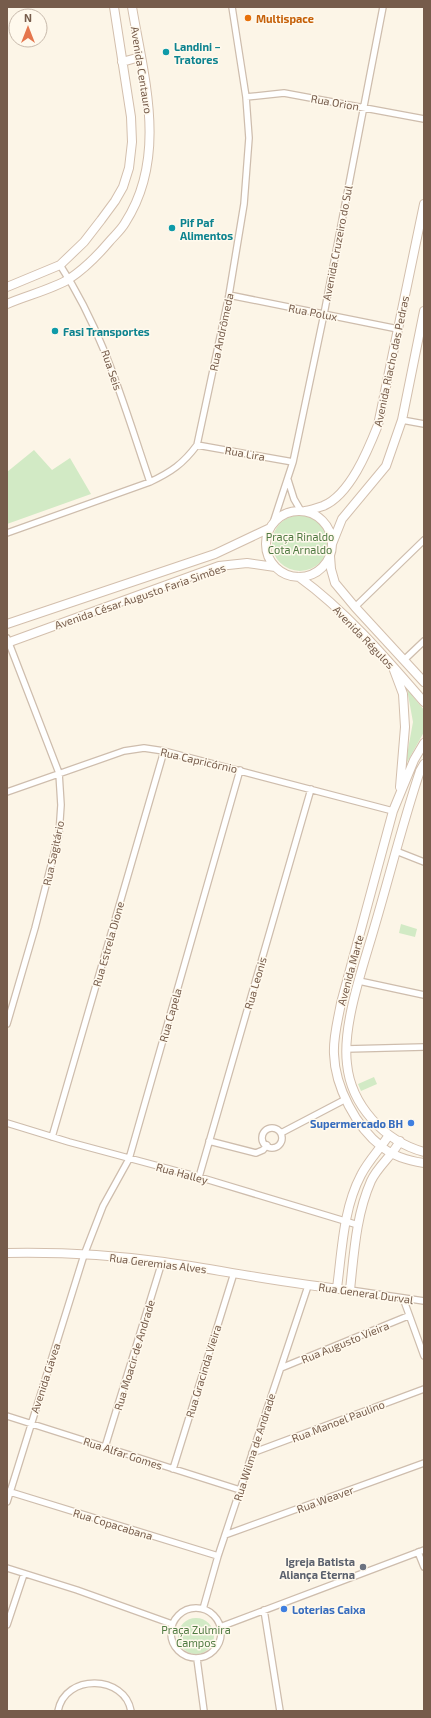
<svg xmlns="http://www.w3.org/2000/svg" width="431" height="1718" viewBox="0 0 431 1718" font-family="'Exo 2',sans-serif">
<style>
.green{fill:#d2eac5}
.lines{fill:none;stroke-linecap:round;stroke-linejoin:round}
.street-casing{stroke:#cebdad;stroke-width:8}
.secondary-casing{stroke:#d3bfad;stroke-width:10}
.street{stroke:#fff;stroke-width:5.5}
.secondary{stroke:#fff;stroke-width:8}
.food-dot{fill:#e8710a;stroke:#fff9ed;stroke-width:1.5}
.culture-dot{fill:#0f9aa8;stroke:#fff9ed;stroke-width:1.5}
.shop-dot{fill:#3f7fe0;stroke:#fff9ed;stroke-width:1.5}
.worship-dot{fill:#6b7280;stroke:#fff9ed;stroke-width:1.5}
.labels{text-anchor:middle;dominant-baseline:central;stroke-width:3;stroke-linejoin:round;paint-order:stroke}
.food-label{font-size:11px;font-weight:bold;fill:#c56008;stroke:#fff9ed;text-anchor:start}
.culture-label{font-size:11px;font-weight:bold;fill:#0d838f;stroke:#fff9ed;text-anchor:start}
.street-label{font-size:11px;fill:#765c4b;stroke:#fff9ed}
.park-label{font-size:11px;fill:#517b43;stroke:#fff9ed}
.shop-label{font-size:11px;font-weight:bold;fill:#366cbe;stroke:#fff9ed;text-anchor:end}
.worship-label{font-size:11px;font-weight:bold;fill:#5b616d;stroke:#fff9ed;text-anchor:end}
</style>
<rect width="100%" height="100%" fill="#fcf5e7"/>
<path class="green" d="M34,450L52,470L70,458L91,494L7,524V472Z
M272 543a28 28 0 1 1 56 0a28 28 0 1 1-56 0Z
M407,689L424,710V732L405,766L413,722Z
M401,924L417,929L415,937L399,933Z
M374,1077L377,1084L361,1091L358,1084Z
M178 1636a18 18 0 1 1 36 0a18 18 0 1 1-36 0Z"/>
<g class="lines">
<g class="street-casing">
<path id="street" d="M246,97L284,93L424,119
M60,265C104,332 124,406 150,482
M229,295L398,329
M402,420L424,424
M197,445L293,462
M288,480L294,499L301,511
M273,523L293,462L324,314L383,7
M7,533L150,482C171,472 183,464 197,445L229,295L244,204L249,138L246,97L232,7
M355,607L424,540
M7,638L59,773L61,805L59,834L35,928L7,1024
M404,660L424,641
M7,792L124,751L144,748L164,751L393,811
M396,851L424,862
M359,981L424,995
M346,1049L424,1047
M7,1123L69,1142L199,1177L358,1225
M262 1138a10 10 0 1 1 20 0a10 10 0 1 1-20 0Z
M281,1133L346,1099
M52,1137L164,751
M209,1141L256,1153L263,1150L267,1145
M199,1177L311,789
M350,1290L424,1301
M403,1298L424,1356
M281,1368L408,1316
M7,1416L240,1490
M105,1447L162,1262
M252,1453L424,1389
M173,1469L234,1273
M7,1491L218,1556
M7,1502L84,1255L103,1206L129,1159L240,770
M225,1535L424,1463
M418,1552L424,1567
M7,1568L77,1590L172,1624
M171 1633a25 25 0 1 1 50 0a25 25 0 1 1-50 0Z
M203,1609L218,1556L308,1286
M264,1610L280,1711
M7,1625L24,1574
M220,1627L424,1550
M197,1659L204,1711
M58,1711C65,1673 125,1675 131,1711"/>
</g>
<g class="secondary-casing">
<path id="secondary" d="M122,62L140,57
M7,287L60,265L84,242L101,220L115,201L123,187L129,168L132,142L131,117L114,7
M7,304C25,296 53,289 69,279C84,269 98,255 109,242C114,236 121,230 125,223C168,157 144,78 132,7
M305,511C311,510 317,508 323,506C350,495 368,450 378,425L424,204
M266 544a33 33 0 1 1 66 0a33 33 0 1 1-66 0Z
M332,544L342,519L386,466L402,420L424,311
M330,556L331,569L335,583L355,607L424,682
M299,577C346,611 386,658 424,702
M7,624L215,554L270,528
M7,643L219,566L247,563L275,567
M394,670L403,694L405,727L400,787
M424,743L414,760L393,811L341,1003C338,1020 333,1037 334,1054C335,1087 356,1127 382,1147C393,1156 410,1161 424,1163
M424,764L420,771C403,822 390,874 375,925C364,964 342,1024 347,1064C351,1105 384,1141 424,1152
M7,1253C59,1252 113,1255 164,1262C226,1271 288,1284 350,1290C354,1253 356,1215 371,1181C378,1166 392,1156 400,1141
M337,1288C342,1251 343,1209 361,1175C368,1161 380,1149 389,1135"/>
</g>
<use href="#street" class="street"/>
<use href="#secondary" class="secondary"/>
</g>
<circle class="food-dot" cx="248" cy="18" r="4"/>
<g class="culture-dot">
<circle cx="166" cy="52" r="4"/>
<circle cx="172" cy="228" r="4"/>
<circle cx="55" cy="331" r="4"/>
</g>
<g class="shop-dot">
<circle cx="411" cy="1123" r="4"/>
<circle cx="284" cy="1609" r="4"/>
</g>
<circle class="worship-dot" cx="363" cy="1567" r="4"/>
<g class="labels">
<g class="food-label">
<text x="256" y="18">Multispace</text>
</g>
<g class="culture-label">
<text x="174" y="46">Landini –<tspan x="174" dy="13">Tratores</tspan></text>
<text x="180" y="222">Pif Paf<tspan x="180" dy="13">Alimentos</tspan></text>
<text x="63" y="331">Fasi Transportes</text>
</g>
<g class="street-label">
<text transform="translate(142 70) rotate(81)">Avenida Centauro</text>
<text transform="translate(335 102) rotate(10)">Rua Orion</text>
<text transform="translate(337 243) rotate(-79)">Avenida Cruzeiro do Sul</text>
<text transform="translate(313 312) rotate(11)">Rua Polux</text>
<text transform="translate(221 332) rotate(-78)">Rua Andrômeda</text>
<text transform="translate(391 361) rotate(-78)">Avenida Riacho das Pedras</text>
<text transform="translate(112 370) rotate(71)">Rua Seis</text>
<text transform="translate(245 453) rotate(10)">Rua Lira</text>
<text transform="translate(140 596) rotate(-19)">Avenida César Augusto Faria Simões</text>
<text transform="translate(364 637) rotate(46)">Avenida Régulos</text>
<text transform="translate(199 760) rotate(13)">Rua Capricórnio</text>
<text transform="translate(53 853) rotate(-78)">Rua Sagitário</text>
<text transform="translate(108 944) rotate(-74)">Rua Estrela Dione</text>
<text transform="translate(350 970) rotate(-75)">Avenida Marte</text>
<text transform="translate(255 983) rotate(-74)">Rua Leonis</text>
<text transform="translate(170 1015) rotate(-74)">Rua Capela</text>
<text transform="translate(182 1173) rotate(15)">Rua Halley</text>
<text transform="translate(158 1263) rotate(7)">Rua Geremias Alves</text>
<text transform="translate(366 1293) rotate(8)">Rua General Durval</text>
<text transform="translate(345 1342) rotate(-22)">Rua Augusto Vieira</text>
<text transform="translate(134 1355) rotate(-73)">Rua Moacir de Andrade</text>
<text transform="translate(203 1371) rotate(-73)">Rua Gracinda Vieira</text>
<text transform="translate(45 1378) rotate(-72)">Avenida Gávea</text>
<text transform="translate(338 1421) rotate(-21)">Rua Manoel Paulino</text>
<text transform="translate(254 1447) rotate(-72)">Rua Wilma de Andrade</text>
<text transform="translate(123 1453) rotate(18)">Rua Alfar Gomes</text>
<text transform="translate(325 1499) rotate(-20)">Rua Weaver</text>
<text transform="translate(113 1524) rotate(17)">Rua Copacabana</text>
</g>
<g class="park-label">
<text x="300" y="536">Praça Rinaldo<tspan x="300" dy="13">Cota Arnaldo</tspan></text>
<text x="196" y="1629">Praça Zulmira<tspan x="196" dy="13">Campos</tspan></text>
</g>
<g class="shop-label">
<text x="403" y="1123">Supermercado BH</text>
<text x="292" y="1609" text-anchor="start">Loterias Caixa</text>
</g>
<g class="worship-label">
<text x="355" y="1561">Igreja Batista<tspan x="355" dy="13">Aliança Eterna</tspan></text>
</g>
</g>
<rect width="431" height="1718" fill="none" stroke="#765c4b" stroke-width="16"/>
<g transform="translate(28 28)"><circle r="19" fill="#fff9ed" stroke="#c8baac"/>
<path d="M0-3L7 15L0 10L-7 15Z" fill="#e5764d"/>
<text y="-6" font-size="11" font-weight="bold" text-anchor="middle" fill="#765c4b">N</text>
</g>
</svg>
